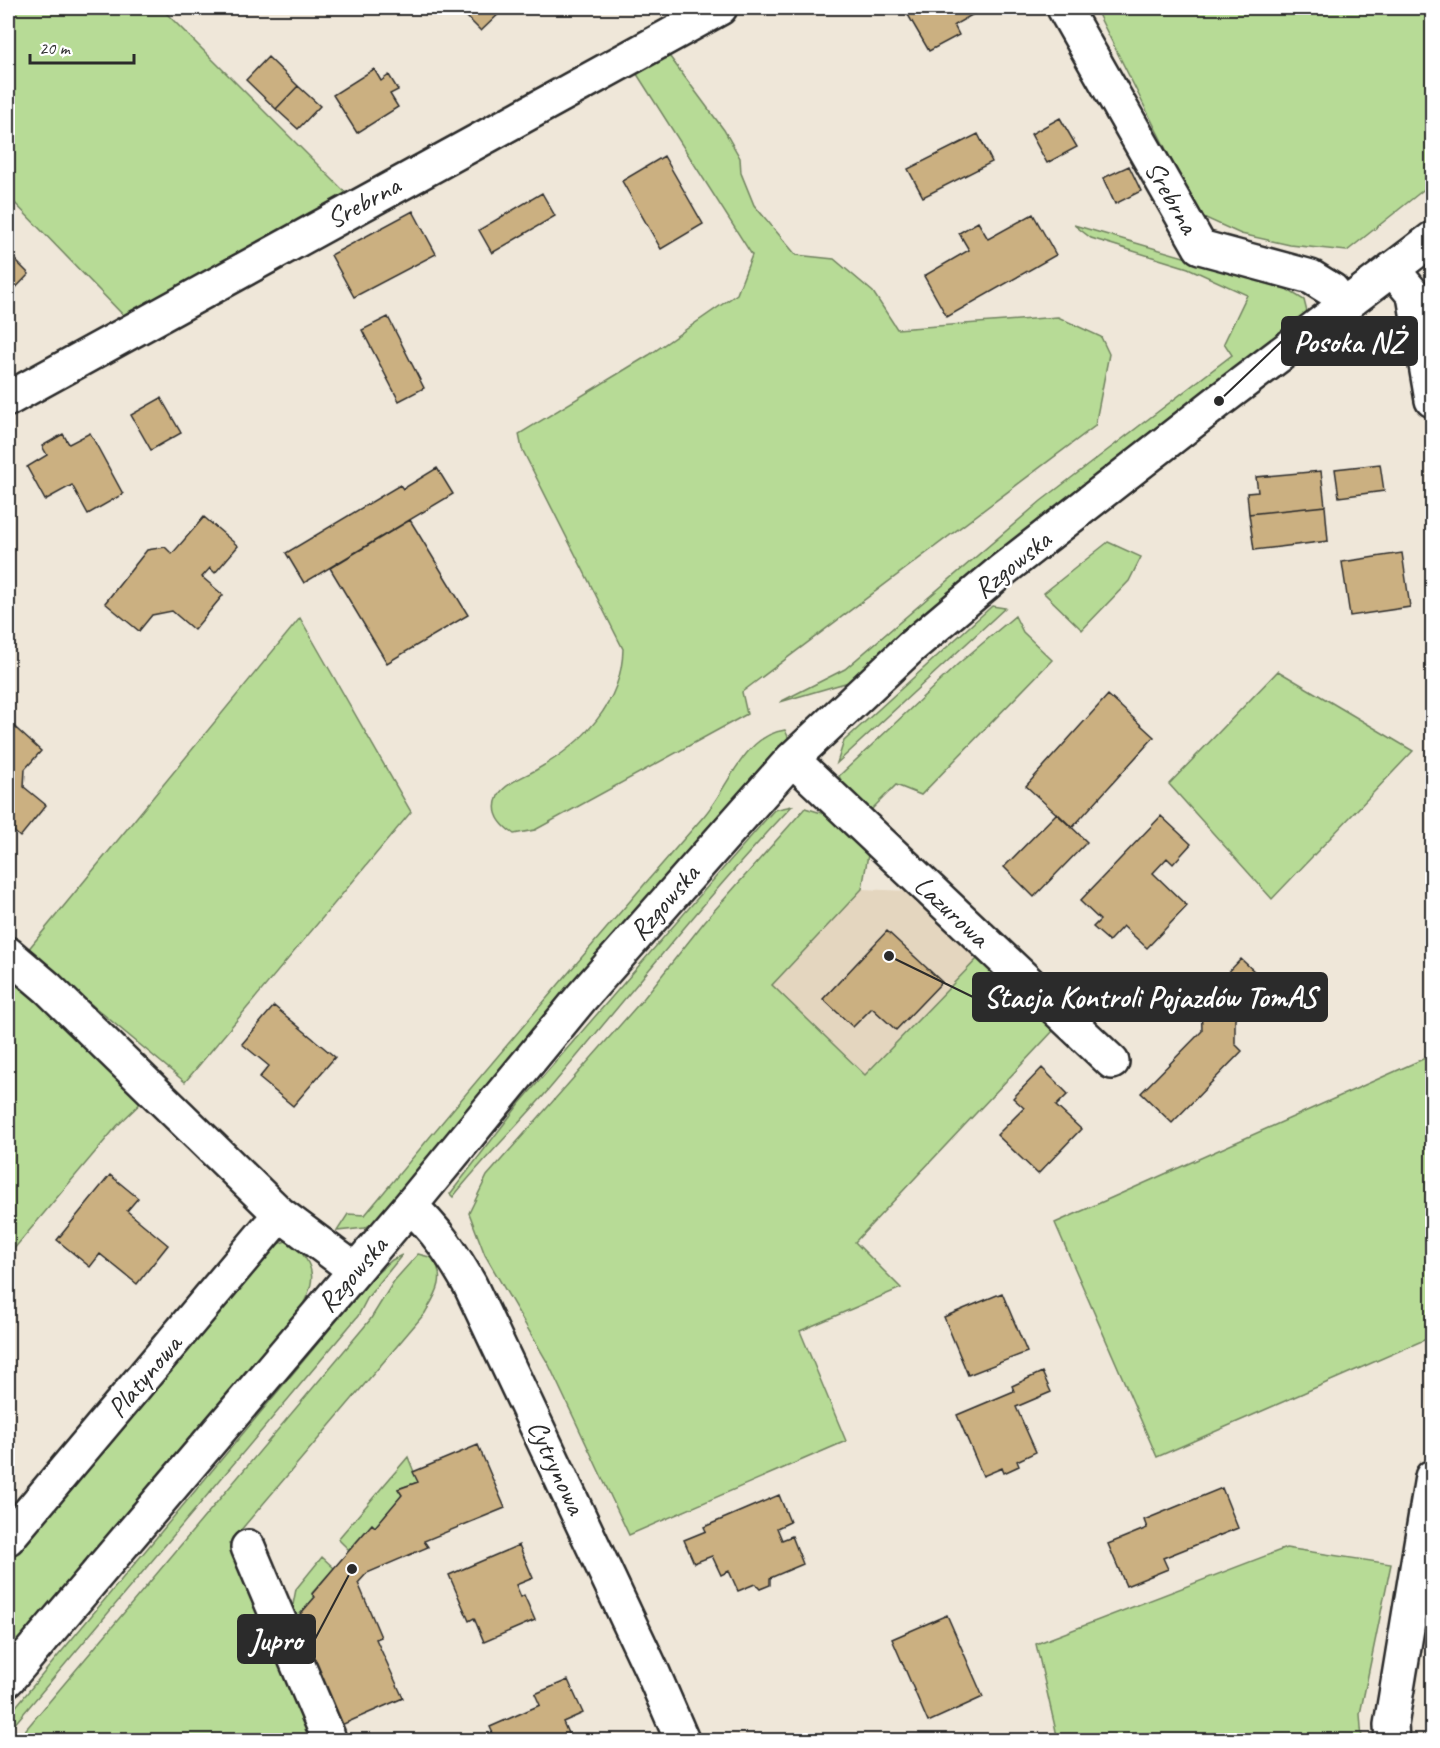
<svg xmlns="http://www.w3.org/2000/svg" width="1440" height="1748" viewBox="0 0 1440 1748" font-family="Caveat,sans-serif">
<style>
.built{fill:#e4d6bf}
.green{fill:#b7db96;stroke:#718360;stroke-width:1.5}
.building{fill:#cbb081;stroke:#2b2b2b;stroke-width:1.5}
.lines{fill:none;stroke-linecap:round;stroke-linejoin:round}
.minor-casing{stroke:#2b2b2b;stroke-width:38}
.minor{stroke:#fff;stroke-width:33}
.labels{text-anchor:middle;dominant-baseline:central;stroke-width:5;stroke-linejoin:round;paint-order:stroke}
.street-label{font-size:28px;fill:#2b2b2b;stroke:#fff}
.leader{fill:none;stroke:#2b2b2b;stroke-width:2}
.callout-dot{fill:#2b2b2b;stroke:#fff;stroke-width:2}
.callout{fill:#2b2b2b;stroke:#2b2b2b;stroke-width:2}
.callout-label{font-size:30px;text-anchor:middle;font-weight:bold;fill:#fff}
</style>
<rect width="100%" height="100%" fill="#efe7d9"/>
<filter id="ink" filterUnits="userSpaceOnUse"><feTurbulence type="fractalNoise" baseFrequency=".0167" numOctaves="2"/><feDisplacementMap in="SourceGraphic" scale="12" xChannelSelector="R" yChannelSelector="G"/><feConvolveMatrix kernelMatrix="1 2 1 2 8 2 1 2 1" color-interpolation-filters="sRGB"/></filter>
<g filter="url(#ink)">
<path class="built" d="M862,889L907,891L978,958L865,1075L772,985Z"/>
<path class="green" d="M8,8H161L350,197L127,319L8,196Z
M1095,8H1432V183L1347,251L1290,245L1241,234L1199,215Z
M667,53L724,130L740,158L741,173L754,205L796,255L834,259L873,292L897,329L1058,317L1101,337L1109,354L1095,426L742,692L747,714L535,830L514,834C502,826 490,813 498,796C504,784 525,776 536,770C582,744 622,704 623,649L522,449L519,434L649,355L737,294L752,255L635,71Z
M1074,225L1280,285L1304,300L1307,312L998,554L852,681L780,702L845,669L1041,501L1232,355L1224,343L1247,295L1188,268L1091,238Z
M1108,542L1141,557L1129,581L1082,630L1044,593Z
M992,606L1005,608L837,763L844,741Z
M1015,616L1023,632L1052,660L921,795L896,785L867,814L848,794L839,776L958,664Z
M300,618L411,812L185,1082L27,951Z
M1278,671L1413,751L1272,899L1169,784Z
M785,730L790,741L714,820L378,1220L365,1228L337,1231L348,1214L365,1215C477,1080 589,947 704,816C729,787 743,736 785,730Z
M792,806C709,894 634,989 556,1081C523,1121 485,1156 453,1197L450,1194L520,1103L774,810Z
M805,808L828,815L868,855L862,889L772,985L865,1075L978,958L1053,1031L855,1242L901,1288L800,1331L846,1441L629,1535L549,1365L485,1255L469,1213L487,1176L644,998L705,921Z
M8,974L148,1096L117,1126L8,1256Z
M1432,1055L1431,1337L1157,1457L1055,1223Z
M289,1240C320,1267 316,1284 296,1316L8,1659V1547L272,1246Z
M418,1254L433,1258C447,1279 436,1294 425,1313L229,1544L316,1740H17L370,1320L394,1281Z
M402,1255L368,1297L358,1316L8,1732V1716L373,1277L392,1260Z
M408,1457L418,1482L398,1489L402,1495L375,1527L372,1524L349,1550L338,1539Z
M1286,1548L1391,1564L1360,1714L1362,1740H1058L1036,1644Z
M322,1557L334,1568L312,1593L315,1597L296,1619L291,1615L296,1589Z"/>
<path class="building" d="M458,8H505L481,31Z
M904,8H971L968,9L972,15L954,25L959,35L929,51Z
M268,57L298,86L276,109L246,80Z
M374,69L381,81L389,75L398,90L390,94L398,107L357,133L333,95Z
M298,86L320,106L298,129L276,109Z
M1060,118L1077,147L1047,163L1031,134Z
M978,134L992,162L923,197L908,169Z
M664,156L703,224L661,249L622,181Z
M1129,166L1141,191L1115,204L1103,178Z
M542,193L555,216L492,253L479,230Z
M413,211L436,254L354,297L331,255Z
M1033,214L1056,255L947,317L924,276L969,250L959,233L978,222L988,239Z
M8,253L29,274L8,296Z
M388,317L424,388L399,401L362,330Z
M161,398L181,433L151,450L131,415Z
M90,433L123,494L88,514L72,485L45,500L27,467L47,455L42,446L63,434L69,444Z
M1380,464L1384,491L1339,497L1335,469Z
M437,468L453,494L304,583L286,553L400,485L403,489Z
M1321,471L1325,506L1249,514L1247,493L1258,492L1256,477Z
M1325,506L1328,541L1254,550L1249,514Z
M204,517L238,546L215,573L210,568L202,577L223,595L194,630L172,611L152,615L139,631L105,603L147,550L165,547L172,554Z
M410,520L468,615L387,663L330,568Z
M1402,553L1410,607L1350,616L1342,562Z
M1108,695L1154,737L1072,828L1026,786Z
M8,721L41,751L25,769L24,787L46,805L20,837L8,826Z
M1057,813L1087,842L1034,897L1004,867Z
M1161,816L1191,844L1173,864L1167,858L1153,873L1187,906L1147,948L1123,926L1109,941L1093,927L1100,920L1080,901Z
M887,931L942,982L896,1030L872,1008L853,1027L823,999Z
M1241,959L1268,984L1235,1018V1044L1242,1051L1172,1123L1141,1093L1202,1031L1201,1001Z
M274,1006L335,1057L293,1106L259,1078L269,1066L242,1044Z
M1042,1068L1068,1094L1056,1106L1081,1129L1038,1174L997,1135L1024,1108L1013,1098Z
M110,1175L138,1198L127,1211L168,1245L137,1284L100,1254L90,1267L57,1240Z
M1002,1293L1027,1352L968,1375L944,1317Z
M1042,1372L1051,1392L1016,1407L1036,1452L1017,1461L1019,1466L1004,1473L1002,1468L983,1476L957,1415L1014,1391L1012,1386Z
M478,1445L505,1508L424,1541L428,1547L367,1573L358,1583L381,1637L376,1639L403,1698L339,1726L296,1619L315,1597L312,1594L334,1568L372,1524L375,1527L402,1495L398,1489L418,1482L413,1472Z
M1222,1488L1238,1528L1163,1558L1168,1569L1126,1586L1108,1544L1147,1528L1144,1520Z
M779,1495L790,1522L777,1528L782,1540L792,1536L803,1564L770,1578V1585L760,1589L755,1584L738,1591L729,1571L721,1575L712,1556L694,1563L684,1540L706,1531L704,1527Z
M519,1545L533,1578L516,1585L521,1597L524,1595L535,1620L484,1642L474,1618L469,1621L449,1575Z
M947,1615L983,1697L928,1722L892,1639Z
M568,1680L583,1713L563,1722L571,1740H496L490,1727L540,1705L535,1694Z"/>
<g class="lines">
<g class="minor-casing">
<path id="minor" d="M1064,8L1200,247L1311,277L1332,290L1346,307
M1392,269L1414,295L1432,400
M8,399L720,8
M792,759L1112,1062
M8,954L48,988L280,1214L355,1270
M410,1206C436,1229 453,1255 470,1285L653,1673L682,1740
M8,1538L280,1214
M248,1547L328,1736
M8,1679L410,1206L581,998L792,759L911,647L1000,572L1219,401L1432,239
M1392,1740L1391,1725L1432,1477"/>
</g>
<use href="#minor" class="minor"/>
</g>
</g>
<g class="labels">
<g class="street-label">
<text transform="translate(1172 197) rotate(60)">Srebrna</text>
<text transform="translate(363 202) rotate(-29)">Srebrna</text>
<text transform="translate(1012 564) rotate(-39)">Rzgowska</text>
<text transform="translate(664 902) rotate(-49)">Rzgowska</text>
<text transform="translate(952 911) rotate(43)">Lazurowa</text>
<text transform="translate(352 1274) rotate(-49)">Rzgowska</text>
<text transform="translate(144 1376) rotate(-50)">Platynowa</text>
<text transform="translate(557 1467) rotate(65)">Cytrynowa</text>
</g>
</g>
<path class="leader" d="M1219 401L1282 341M889 956L973 997M352 1569L315 1639"/>
<g class="callout-dot">
<circle cx="1219" cy="401" r="6"/>
<circle cx="889" cy="956" r="6"/>
<circle cx="352" cy="1569" r="6"/>
</g>
<g class="callout">
<rect x="1282" y="317" width="135" height="48" rx="6"/>
<rect x="973" y="973" width="354" height="48" rx="6"/>
<rect x="238" y="1615" width="77" height="48" rx="6"/>
</g>
<g class="callout-label">
<text x="1349" y="352">Posoka NŻ</text>
<text x="1150" y="1007">Stacja Kontroli Pojazdów TomAS</text>
<text x="276" y="1650">Jupro</text>
</g>
<rect width="1440" height="1748" fill="none" stroke="#fff" stroke-width="30"/>
<rect x="15" y="15" width="1410" height="1718" fill="none" stroke="#2b2b2b" stroke-width="2" filter="url(#ink)"/>
<path d="M30 54v9h104v-9" fill="none" stroke="#2b2b2b" stroke-width="3"/>
<text x="39" y="54" font-size="18" fill="#2b2b2b" stroke="#ffffff" stroke-width="4.5" paint-order="stroke">20 m</text>
</svg>
